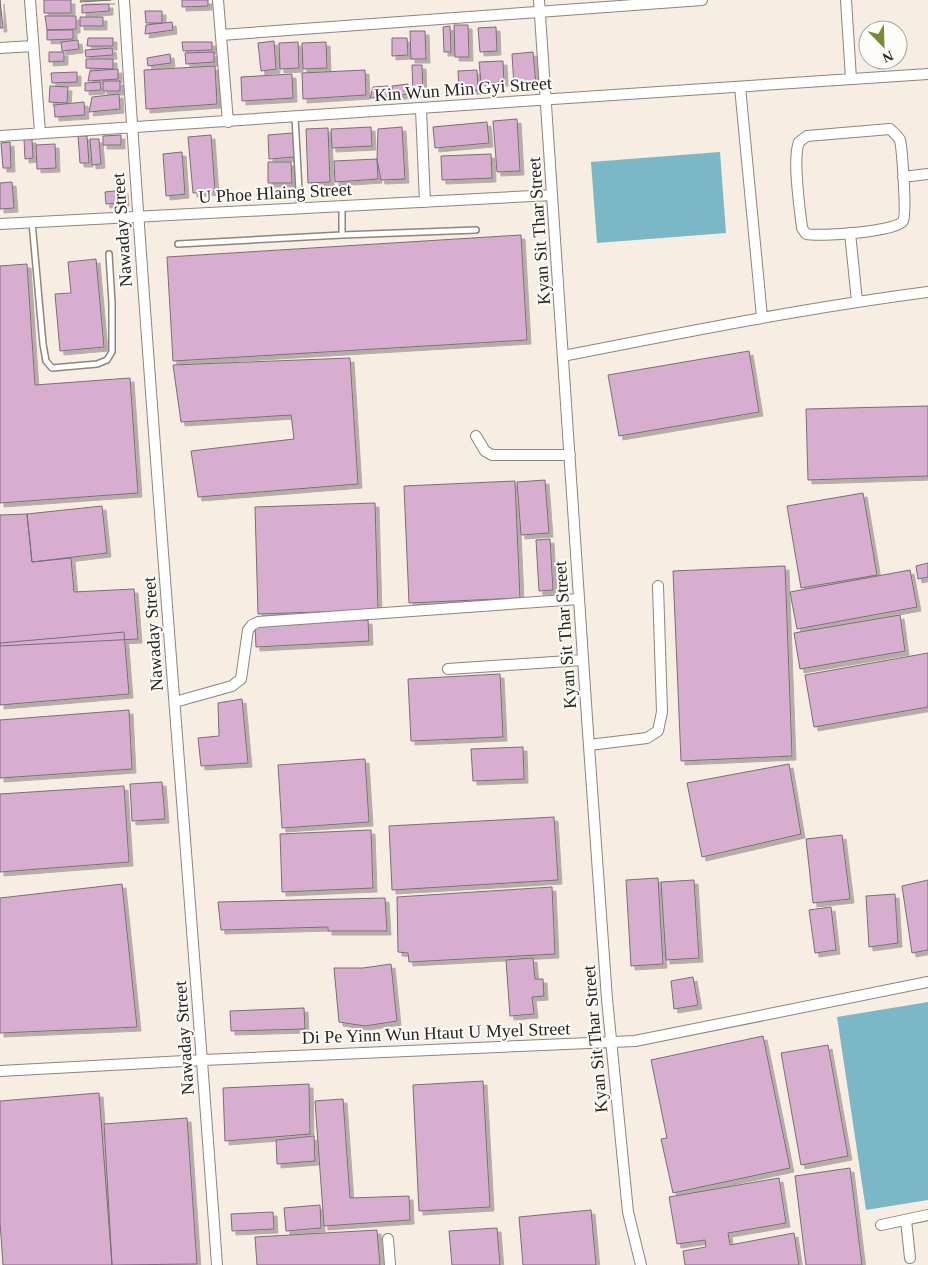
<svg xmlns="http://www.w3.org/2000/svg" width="928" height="1265" viewBox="0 0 928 1265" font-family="'Times New Roman',serif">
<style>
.water{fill:#7bb8c5}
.building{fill:#d7aed0;stroke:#796e77;filter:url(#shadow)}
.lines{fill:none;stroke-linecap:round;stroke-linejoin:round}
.service-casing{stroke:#8e857b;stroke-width:8}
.minor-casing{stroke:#8e857b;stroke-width:12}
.service{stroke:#fff;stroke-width:5}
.minor{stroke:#fff;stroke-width:10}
.labels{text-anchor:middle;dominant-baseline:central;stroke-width:4;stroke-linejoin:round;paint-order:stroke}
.street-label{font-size:18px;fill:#282420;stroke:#fefcf9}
</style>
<defs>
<filter id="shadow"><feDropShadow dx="4" dy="4" stdDeviation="0" flood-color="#0004"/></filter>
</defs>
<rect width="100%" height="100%" fill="#f7ede2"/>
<path class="water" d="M720,152L726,233L597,243L591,162Z
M928,1002V1200L866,1210L837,1017Z"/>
<path class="building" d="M0,0L3,28H0Z
M44,0H71V13H44Z
M81,0H111L80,2Z
M182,0H208V6L182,7Z
M109,4V11L82,13V5Z
M145,11H162V23H146Z
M45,16H76V29L47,30Z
M80,17H103V26H80Z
M172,22L173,30L145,34L146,25Z
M454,25H468L469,57H455Z
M450,26L451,52H444L443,27Z
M496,27L497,51L480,52L478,28Z
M47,30H73V39L47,40Z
M410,31H425L426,59H411Z
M88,38H113V46H87Z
M392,38H407L408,55L392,56Z
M78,40L79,49L62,51L61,42Z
M274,41L276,69L261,71L258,43Z
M182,42H212V50L183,51Z
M298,42L299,68L280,69L279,43Z
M326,42L327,68L303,69L302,43Z
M112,48L113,55L86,57L85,50Z
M49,52H64V61L49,62Z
M214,52V62L186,64L185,53Z
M533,52L536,85L514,86L512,54Z
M170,54L171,63L148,66L147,58Z
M86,59H113V69L86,68Z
M503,61L504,82L481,83L479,62Z
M412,65H422L423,93H413Z
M215,66L217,104L146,109L144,70Z
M118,69V79L88,81L90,71Z
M365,70L366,95L303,99L302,73Z
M477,70L478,90L459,91L458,71Z
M77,72V82L52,83L51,73Z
M292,74L293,98L242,101L241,77Z
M103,81H120V91H103Z
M100,82L101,90L85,91V83Z
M408,84L409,94L393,96L392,86Z
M50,86L68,87L67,103L49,102Z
M388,86L389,97L370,98L373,87Z
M119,94L120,109L89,112L92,97Z
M84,102L85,115L55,117L54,105Z
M517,119L520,171L497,172L493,121Z
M487,122L489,143L435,148L433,127Z
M371,127L372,146L332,148L331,129Z
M402,127L405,179L381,180L377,159L378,129Z
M328,128L330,182L308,183L306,129Z
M293,133L294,157L269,159L268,135Z
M121,135V145H103V136Z
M211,135L215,191L193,193L188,137Z
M78,136H87L89,163H80Z
M24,139H32L33,158L25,159Z
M90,139H99L101,164L92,165Z
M10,142L11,168H3L1,143Z
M55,144L56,168L37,169L36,145Z
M182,152L185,194L166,196L163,154Z
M491,154L492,178L442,180L441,156Z
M377,159L378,179L335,182L334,161Z
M268,162H291L292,183H268Z
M12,182L14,208L0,209V183Z
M124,190L125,202L106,204L105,192Z
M521,235L527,340L173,361L167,257Z
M96,259L104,347L60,351L55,294L71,293L68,262Z
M27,264L35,385L130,378L138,493L0,503V266Z
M749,351L759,412L619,436L608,375Z
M350,358L358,484L198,497L191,451L294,439L291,415L181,422L173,365Z
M928,406V476L808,480L806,409Z
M545,480L549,533L521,535L517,482Z
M515,481L520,598L409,603L404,486Z
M863,493L877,575L801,588L787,506Z
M375,503L378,610L258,614L255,507Z
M102,506L107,553L32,562L27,514Z
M27,514L32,562L71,558L74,592L134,589L138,639L0,646V515Z
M550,539L553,590L539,591L536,540Z
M928,563V577L918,579L916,566Z
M785,566L792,756L681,761L673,571Z
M910,570L917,607L797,629L790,592Z
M900,615L905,651L800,669L794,633Z
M368,620L369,641L256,647L255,625Z
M124,632L129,694L0,705V643Z
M928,653V707L814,727L805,675Z
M500,674L503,737L411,741L408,679Z
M242,699L248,763L201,766L198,738L219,736L218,703Z
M129,710L132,769L0,778V720Z
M523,747L524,779L473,781L471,749Z
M365,759L369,822L282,828L278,765Z
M789,764L801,834L702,857L687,783Z
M162,782L165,819L132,821L130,784Z
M124,786L129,862L0,872V794Z
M554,817L558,880L392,890L389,826Z
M371,830L373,888L282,892L280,834Z
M842,835L850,899L813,903L806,839Z
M658,878L663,964L631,966L626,880Z
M694,880L699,958L666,960L661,882Z
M928,880V950L912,953L902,886Z
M122,884L137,1027L0,1033V898Z
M552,887L555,954L409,962L408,953L398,952L397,897Z
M895,894L898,943L869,947L866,896Z
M385,898L387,931H328V927L221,930L218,902Z
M831,907L836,950L815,953L809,910Z
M533,958L535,979H543L544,996L532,997L534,1014L510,1016L506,960Z
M391,964L397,1021L365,1026L339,1022L334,968H363Z
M693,977L698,1005L674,1009L671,981Z
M304,1008L305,1029L231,1031L230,1011Z
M763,1036L790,1168L673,1193L661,1139L667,1138L651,1060Z
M828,1045L848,1156L801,1165L781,1053Z
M483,1081L490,1207L419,1211L413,1085Z
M309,1084L310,1134L225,1141L223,1088Z
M99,1093L112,1265H3L0,1222V1101Z
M343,1099L350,1198L409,1196L410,1220L324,1226L315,1101Z
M187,1118L197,1264L112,1265L104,1124Z
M314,1136L315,1161L277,1164L276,1140Z
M850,1168L862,1265H806L795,1176Z
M779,1178L786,1223L728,1233L730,1245L794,1233L799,1265H685L683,1251L706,1247L705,1240L677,1244L669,1197Z
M320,1205L321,1228L286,1231L284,1208Z
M591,1210L596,1265H523L519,1217Z
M273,1212L274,1229L232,1231L231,1214Z
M497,1228L500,1265H452L449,1231Z
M377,1230L380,1265H257L255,1237Z"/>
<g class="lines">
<g class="service-casing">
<path id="service" d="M295,117L300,208
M32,222L43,344L46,361L52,368L97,364L107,360L112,352V303L109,254
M342,235V206
M178,244L342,235L476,230"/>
</g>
<g class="minor-casing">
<path id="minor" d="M30,0L40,133
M124,0C150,422 187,843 217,1265
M218,0L228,122
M539,0L587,718L607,999L628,1212L641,1265
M846,0L851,79
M221,35L702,0
M0,48L33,46
M740,87L762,317
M421,109L425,202
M890,129C893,132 898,136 900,140C902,149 907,215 903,221C896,232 819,237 806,234L802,228C800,209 792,159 799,142L807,136Z
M0,136L928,74
M903,177L928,174
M0,224L552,195
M850,233L857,301
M563,356C685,332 805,308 928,292
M476,436L485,451L492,455H570
M448,669L583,660
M175,702L232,686L241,679L248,630L252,625L258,622L579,599
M589,745L647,738L658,731L662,712L658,586
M0,1071L203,1060L635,1041L928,982
M906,1220L910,1258
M881,1225L928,1215
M388,1239L390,1265"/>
</g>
<use href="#service" class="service"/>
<use href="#minor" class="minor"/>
</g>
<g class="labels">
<g class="street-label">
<text transform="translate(463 89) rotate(-4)">Kin Wun Min Gyi Street</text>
<text transform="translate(275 193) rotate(-3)">U Phoe Hlaing Street</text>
<text transform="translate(122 230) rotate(-94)">Nawaday Street</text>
<text transform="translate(539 231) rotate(-94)">Kyan Sit Thar Street</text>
<text transform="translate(153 634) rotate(-94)">Nawaday Street</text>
<text transform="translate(565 635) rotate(-94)">Kyan Sit Thar Street</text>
<text transform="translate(436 1033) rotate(-2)">Di Pe Yinn Wun Htaut U Myel Street</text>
<text transform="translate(184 1038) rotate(-94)">Nawaday Street</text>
<text transform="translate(595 1039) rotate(-95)">Kyan Sit Thar Street</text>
</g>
</g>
<g transform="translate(883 45) rotate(157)"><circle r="24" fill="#fefcf9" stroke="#a8a6a2"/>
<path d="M0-4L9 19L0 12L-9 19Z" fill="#7b8835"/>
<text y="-8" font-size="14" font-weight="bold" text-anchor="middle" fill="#282420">N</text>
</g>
</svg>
